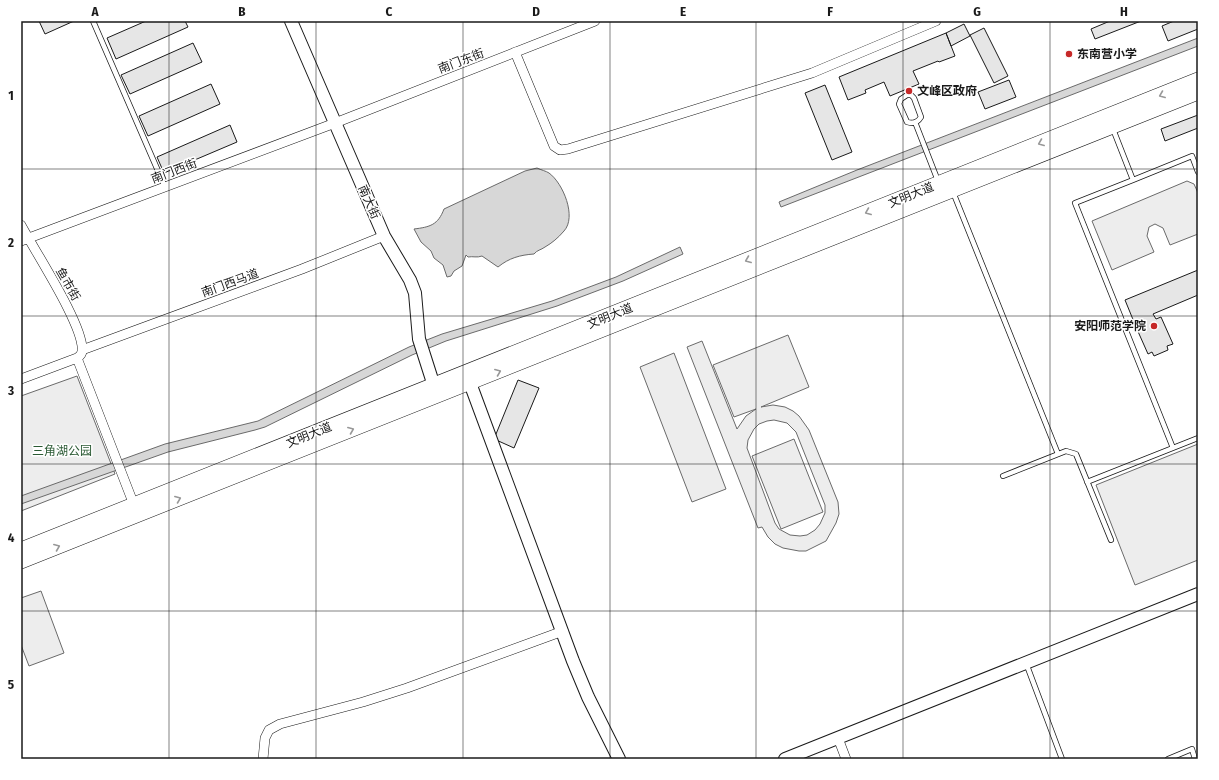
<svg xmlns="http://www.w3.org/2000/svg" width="1219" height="780" viewBox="0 0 1219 780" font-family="'Fira Sans Condensed','Noto Sans SC',sans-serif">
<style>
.built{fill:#ededed;stroke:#6a6a6a;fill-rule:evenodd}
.water{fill:#d7d7d7;stroke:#6a6a6a}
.building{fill:#e6e6e6;stroke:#1a1a1a}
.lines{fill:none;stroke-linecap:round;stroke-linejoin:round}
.service-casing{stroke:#1a1a1a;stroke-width:6}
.minor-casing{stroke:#1a1a1a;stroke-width:10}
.tertiary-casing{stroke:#1a1a1a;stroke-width:14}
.primary-casing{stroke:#1a1a1a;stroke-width:16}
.service{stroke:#fff;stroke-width:4.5}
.minor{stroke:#fff;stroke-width:9}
.tertiary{stroke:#fff;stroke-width:12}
.primary{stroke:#fff;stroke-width:15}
.oneway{stroke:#989898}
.grid{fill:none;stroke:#1a1a1a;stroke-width:1;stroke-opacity:0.55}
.poi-dot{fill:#c62828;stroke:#fff;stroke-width:1.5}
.labels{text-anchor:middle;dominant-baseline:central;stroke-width:3;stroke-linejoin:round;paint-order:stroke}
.poi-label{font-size:12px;font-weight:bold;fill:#1a1a1a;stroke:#fff;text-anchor:start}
.street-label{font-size:12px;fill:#1a1a1a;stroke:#fff}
.park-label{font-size:12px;fill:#2b5a34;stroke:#fff}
.neatline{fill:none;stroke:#1a1a1a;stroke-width:1.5}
.grid-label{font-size:13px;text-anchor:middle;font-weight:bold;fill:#1a1a1a}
</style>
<rect width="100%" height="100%" fill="#fff"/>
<path class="built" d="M1187,181L1194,184L1198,193V234L1170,245L1163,228L1155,224L1149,227L1147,236L1154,252L1112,270L1092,221Z
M788,335L809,387L761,407L773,405L785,407L793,411L799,416L809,430L838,502L839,514L836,523L826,541L806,551H799L783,548L775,544L768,537L762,527L758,528L687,347L702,341L737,429L746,416L756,409L734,417L713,365ZM774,420L787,423L796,432L825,505V513L820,524L815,530L807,535L800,536L790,535L779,529L775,523L747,448L748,440L754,429L759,424L767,421Z
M674,353L726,489L692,502L640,367Z
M77,376L115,474L21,511V396Z
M794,439L823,512L781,529L752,456Z
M1198,444V560L1135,585L1096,485Z
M41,591L64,653L29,666L21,645V598Z"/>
<path class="water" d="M1198,38V46L781,207L779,202L857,170Z
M537,168C541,170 546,171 549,173C563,183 577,217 564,231C558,238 552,243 545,247C541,250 537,250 534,254C520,255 509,258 498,267L482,256C477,258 473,256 468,257L466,255L462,266L454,271L451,276L447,277L443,265L434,258L431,251L421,242L414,229C430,227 438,225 444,209L525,171Z
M680,247L683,254L623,281L557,306L446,341L412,355L265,427L255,430L168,452L21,504V496L165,444L258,421L409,347L442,334L552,301L616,277Z"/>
<path class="building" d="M39,21H74L45,34Z
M146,21H185L188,27L116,59L107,38Z
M1110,21H1141L1095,39L1091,29Z
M1174,21H1198V29L1168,41L1162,26Z
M964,24L970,36L951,46L946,33Z
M984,28L1008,76L994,83L970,35Z
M946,33L955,56L939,62L938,61L913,71L919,84L890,96L884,82L865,90L866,93L848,100L839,77Z
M193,43L202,62L130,94L121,75Z
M1009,80L1016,97L985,109L978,92Z
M211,84L220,104L148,136L139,116Z
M825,85L852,152L832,160L805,93Z
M1198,115V128L1165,141L1161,129Z
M230,125L237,142L164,173L157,157Z
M1198,270V295L1153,314L1156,319L1161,317L1173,344L1167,346L1168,350L1154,356L1152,352L1148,354L1136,327L1141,325L1139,320L1134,322L1125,300Z
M518,380L539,388L514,448L494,439Z"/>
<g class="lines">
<g class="service-casing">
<path id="service" d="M93,21L165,187
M907,95H911L914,98L921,117C918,122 913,124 907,122L899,104L901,99Z
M915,122L938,181
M1113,129L1133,180L1075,203L1173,448
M1133,180L1192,156L1198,172
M953,192L1058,454
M1003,476L1066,451L1076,454L1111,540
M1087,482L1198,438
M1026,663L1062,759
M1168,759L1192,749L1195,759"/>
</g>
<g class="minor-casing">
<path id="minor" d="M515,52L554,146L560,150L568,149L812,73L936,21
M21,225C34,250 85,327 82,351C82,354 80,356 77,358L21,379
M21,241L335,123L595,21
M82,350L302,269L384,236
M77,358L134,505
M838,738L846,759
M263,759L265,738L269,730L280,724L363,702L407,688L563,631"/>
</g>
<g class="tertiary-casing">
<path id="tertiary" d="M291,21L384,236L410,280L415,293L419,339L434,386
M470,383L573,661L588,697L619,759
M785,759L1198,594"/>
</g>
<g class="primary-casing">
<path id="primary" d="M21,550L1198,80
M21,561L1198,92"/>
</g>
<use href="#service" class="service"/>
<use href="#minor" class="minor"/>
<use href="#tertiary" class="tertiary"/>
<use href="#primary" class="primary"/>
</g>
<defs><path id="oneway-chevron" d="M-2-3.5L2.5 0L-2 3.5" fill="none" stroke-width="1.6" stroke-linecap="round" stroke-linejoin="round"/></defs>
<g class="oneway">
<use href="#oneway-chevron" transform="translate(1162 95) rotate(158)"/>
<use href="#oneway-chevron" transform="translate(1041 143) rotate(158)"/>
<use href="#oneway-chevron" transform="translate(868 212) rotate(158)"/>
<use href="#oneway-chevron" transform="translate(748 260) rotate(158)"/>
<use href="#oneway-chevron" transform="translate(498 372) rotate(-22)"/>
<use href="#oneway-chevron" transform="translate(351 430) rotate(-22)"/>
<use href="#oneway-chevron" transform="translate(178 499) rotate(-22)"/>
<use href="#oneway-chevron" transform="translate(57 547) rotate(-22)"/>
</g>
<path class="grid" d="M169,21V759M316,21V759M463,21V759M610,21V759M756,21V759M903,21V759M1050,21V759M21,169H1198M21,316H1198M21,464H1198M21,611H1198"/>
<g class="poi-dot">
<circle cx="1069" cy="54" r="4"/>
<circle cx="909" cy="91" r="4"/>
<circle cx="1154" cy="326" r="4"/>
</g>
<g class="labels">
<g class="poi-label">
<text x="1077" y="54">东南营小学</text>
<text x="917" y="91">文峰区政府</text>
<text x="1146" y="326" text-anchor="end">安阳师范学院</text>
</g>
<g class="street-label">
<text transform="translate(461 61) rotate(-21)">南门东街</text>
<text transform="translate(174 171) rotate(-21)">南门西街</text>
<text transform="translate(911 195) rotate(-22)">文明大道</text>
<text transform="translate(369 202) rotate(66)">南大街</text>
<text transform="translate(230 283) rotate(-20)">南门西马道</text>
<text transform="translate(68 284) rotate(60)">鱼市街</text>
<text transform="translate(610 316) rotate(-22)">文明大道</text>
<text transform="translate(309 435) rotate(-22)">文明大道</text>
</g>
<g class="park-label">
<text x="62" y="451">三角湖公园</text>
</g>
</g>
<rect width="1219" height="780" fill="none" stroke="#ffffff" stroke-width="44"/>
<rect x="22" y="22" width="1175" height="736" class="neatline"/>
<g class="grid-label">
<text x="95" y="16">A</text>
<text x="242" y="16">B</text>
<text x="389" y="16">C</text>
<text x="536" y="16">D</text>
<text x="683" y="16">E</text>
<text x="830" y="16">F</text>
<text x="977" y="16">G</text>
<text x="1124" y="16">H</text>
<text x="11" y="100">1</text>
<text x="11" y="247">2</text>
<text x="11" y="395">3</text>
<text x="11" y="542">4</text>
<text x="11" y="689">5</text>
</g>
</svg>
